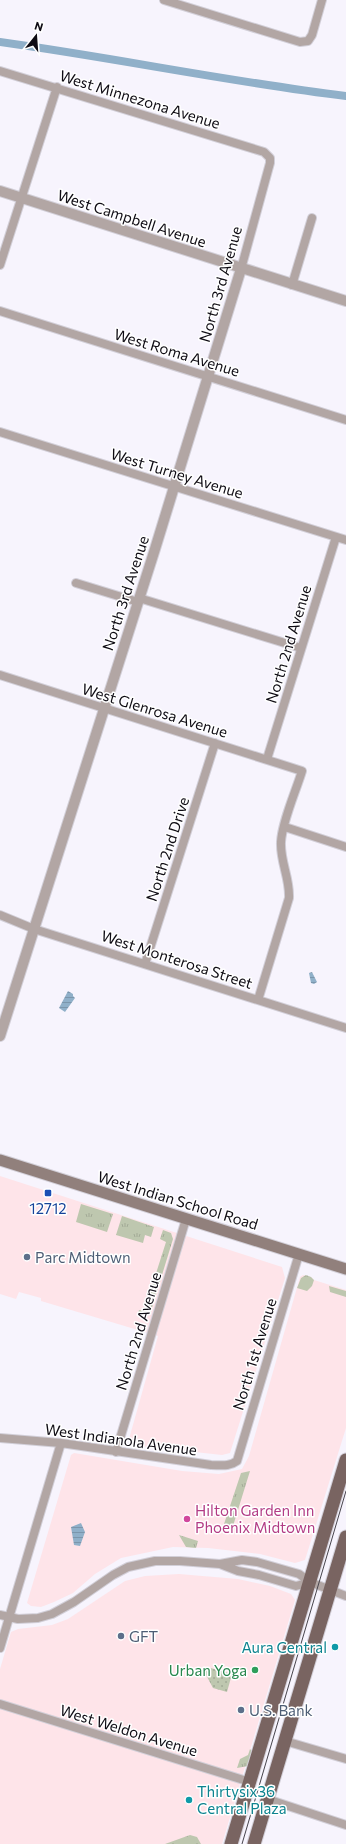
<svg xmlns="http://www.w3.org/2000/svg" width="346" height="1844" viewBox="0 0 346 1844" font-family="Commissioner,sans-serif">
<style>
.commercial{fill:#fee4e9}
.grass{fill:url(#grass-tufts)}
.park{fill:url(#park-dots)}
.water{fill:url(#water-rules)}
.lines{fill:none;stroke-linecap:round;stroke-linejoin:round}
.canal{stroke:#90b0c9;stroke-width:8}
.minor-casing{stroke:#d2cfd8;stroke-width:10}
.tertiary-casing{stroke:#d2cfd8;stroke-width:12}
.secondary-casing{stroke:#d2cfd8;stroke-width:13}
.primary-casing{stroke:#d2cfd8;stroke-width:15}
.minor{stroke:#b2a6a4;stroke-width:8}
.tertiary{stroke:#b2a6a4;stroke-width:10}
.secondary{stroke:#91807c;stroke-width:11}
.primary{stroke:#796461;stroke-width:13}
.tram{stroke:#47444c;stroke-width:1}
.transit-dot{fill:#1a4fb4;stroke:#fff;stroke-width:1.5}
.service-dot{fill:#5c6f8a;stroke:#fff;stroke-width:1.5}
.hotel-dot{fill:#d1479c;stroke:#fff;stroke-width:1.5}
.culture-dot{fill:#0f9aa8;stroke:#fff;stroke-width:1.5}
.leisure-dot{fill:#2e9e5b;stroke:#fff;stroke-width:1.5}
.labels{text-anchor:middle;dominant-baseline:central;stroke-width:3;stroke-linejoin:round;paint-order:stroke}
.street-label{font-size:15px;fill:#0e0b13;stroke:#fff}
.transit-label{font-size:15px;fill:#164399;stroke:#fff}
.service-label{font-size:15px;fill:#4e5e75;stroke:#fff;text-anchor:start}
.hotel-label{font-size:15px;fill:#b23c85;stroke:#fff;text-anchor:start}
.culture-label{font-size:15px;fill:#0d838f;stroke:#fff;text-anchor:end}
.leisure-label{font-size:15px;fill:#27864d;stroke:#fff;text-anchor:end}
</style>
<defs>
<pattern id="grass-tufts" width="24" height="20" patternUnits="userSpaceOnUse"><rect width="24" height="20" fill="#bec7af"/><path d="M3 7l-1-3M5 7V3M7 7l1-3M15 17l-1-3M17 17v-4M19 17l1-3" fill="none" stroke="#a2aa96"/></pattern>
<pattern id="park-dots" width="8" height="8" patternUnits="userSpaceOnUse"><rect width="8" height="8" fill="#bec7af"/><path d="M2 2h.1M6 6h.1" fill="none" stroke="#a2aa96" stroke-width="1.8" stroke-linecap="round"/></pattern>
<pattern id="water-rules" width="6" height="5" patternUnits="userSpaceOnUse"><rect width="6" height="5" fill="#90b0c9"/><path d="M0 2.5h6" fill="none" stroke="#7b96ac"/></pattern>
</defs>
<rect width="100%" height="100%" fill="#f7f4fd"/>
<path class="commercial" d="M0,1176L282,1267L285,1278L230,1453L222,1455L140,1446L129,1439L158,1336L41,1301V1298L19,1292L16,1299L0,1294Z
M303,1275L311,1277L314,1280L346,1290V1428L305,1560L295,1563L260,1554L208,1548L173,1547L121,1558L95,1574L73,1593L54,1602L41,1607L31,1606L27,1603L71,1455L74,1453L182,1471L219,1474L242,1469L249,1456L300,1277Z
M179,1574L238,1579L270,1586L291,1594L295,1600L222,1844H0V1669L11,1632L18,1629L52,1625L68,1619L125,1581L145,1576Z"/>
<path class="grass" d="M81,1204L113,1214L107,1232L76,1222Z
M122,1216L154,1227L151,1237L145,1235L143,1243L116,1235Z
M163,1230L171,1233L173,1239L151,1311L149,1314L138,1313L139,1310L144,1311L166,1242L160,1239Z
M306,1275L311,1277L314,1280L312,1286L307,1291L297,1288L301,1278Z
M329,1286L346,1291V1297L330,1292Z
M250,1471L233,1526L224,1524L241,1473Z
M179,1535L198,1541L196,1548L186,1547Z
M250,1749L252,1751L248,1766L237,1768L240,1759L248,1755Z
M190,1835L197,1837L201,1844H165Z"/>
<path class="park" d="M207,1667L232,1674L227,1692L213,1688L205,1673Z"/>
<path class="water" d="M312,972L317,982L314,984L311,983L309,973Z
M68,991L73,994V996L75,998L65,1012L59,1008Z
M81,1523L85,1532L80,1546L74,1545L71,1527Z"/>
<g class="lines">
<path class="canal" d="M0,42C116,58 230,82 346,96"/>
<g class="minor-casing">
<path id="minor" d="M164,0L300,42L308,41L312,35L322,0
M0,71L264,152L270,158V163L241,269
M0,265L57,87
M292,285L312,218
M0,311L346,420
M0,432L346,540
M76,583L138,602
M139,598L301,648
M0,675L302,771C296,791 282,822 281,842C280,862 290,878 289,898L258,1000
M267,759L336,537
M285,827L346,847
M0,915L34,929L346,1028
M145,964L215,743
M0,1438L61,1443L211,1465C221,1465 229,1467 237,1461L299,1254
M116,1452L186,1219
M220,1564L242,1560L257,1562L299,1574L310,1582L346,1596
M0,1615L18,1619L38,1618L52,1614L74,1602L113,1575L128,1567L155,1561H180L220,1564L238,1571L259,1575L296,1586L310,1582
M0,1648L61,1443
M0,1704L250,1782
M285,1741L346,1759
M267,1799L346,1825"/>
</g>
<g class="tertiary-casing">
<path id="tertiary" d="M0,191L346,301
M0,1036L155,549L241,269"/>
</g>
<g class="secondary-casing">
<path id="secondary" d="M0,1160L346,1269"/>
</g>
<g class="primary-casing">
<path id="primary" d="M231,1844L346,1460
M254,1844L346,1537"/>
</g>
<use href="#minor" class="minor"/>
<use href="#tertiary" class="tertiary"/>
<use href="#secondary" class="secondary"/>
<use href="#primary" class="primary"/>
<path class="tram" d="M242,1844L346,1491"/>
</g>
<rect class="transit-dot" x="44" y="1189" width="8" height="8" rx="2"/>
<g class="service-dot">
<circle cx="27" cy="1257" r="4"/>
<circle cx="121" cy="1636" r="4"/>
<circle cx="241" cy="1710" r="4"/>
</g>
<circle class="hotel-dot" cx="187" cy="1519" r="4"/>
<g class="culture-dot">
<circle cx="335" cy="1647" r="4"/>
<circle cx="189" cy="1800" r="4"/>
</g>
<circle class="leisure-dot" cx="255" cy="1670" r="4"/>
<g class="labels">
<g class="street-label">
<text transform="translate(140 99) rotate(17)">West Minnezona Avenue</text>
<text transform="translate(132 218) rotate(18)">West Campbell Avenue</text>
<text transform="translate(220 284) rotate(-74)">North 3rd Avenue</text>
<text transform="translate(177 352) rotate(17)">West Roma Avenue</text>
<text transform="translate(177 473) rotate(17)">West Turney Avenue</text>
<text transform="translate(125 593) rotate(-72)">North 3rd Avenue</text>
<text transform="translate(288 644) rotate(-73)">North 2nd Avenue</text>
<text transform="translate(155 710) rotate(17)">West Glenrosa Avenue</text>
<text transform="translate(167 849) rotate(-72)">North 2nd Drive</text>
<text transform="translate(177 959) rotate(18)">West Monterosa Street</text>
<text transform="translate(178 1200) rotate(17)">West Indian School Road</text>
<text transform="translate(138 1331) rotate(-73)">North 2nd Avenue</text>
<text transform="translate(254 1354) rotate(-73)">North 1st Avenue</text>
<text transform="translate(121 1439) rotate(8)">West Indianola Avenue</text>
<text transform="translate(129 1730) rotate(17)">West Weldon Avenue</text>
</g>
<g class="transit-label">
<text x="48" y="1208">12712</text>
</g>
<g class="service-label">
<text x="35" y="1257">Parc Midtown</text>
<text x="129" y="1636">GFT</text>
<text x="249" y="1710">U.S. Bank</text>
</g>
<g class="hotel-label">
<text x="195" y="1510">Hilton Garden Inn<tspan x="195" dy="17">Phoenix Midtown</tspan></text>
</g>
<g class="culture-label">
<text x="327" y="1647">Aura Central</text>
<text x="197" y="1791" text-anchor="start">Thirtysix36<tspan x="197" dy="17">Central Plaza</tspan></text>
</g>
<g class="leisure-label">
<text x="247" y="1670">Urban Yoga</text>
</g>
</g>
<g transform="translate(36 36) rotate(17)" stroke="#ffffff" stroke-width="3" paint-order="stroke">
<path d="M0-3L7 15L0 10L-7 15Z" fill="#0e0b13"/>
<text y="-6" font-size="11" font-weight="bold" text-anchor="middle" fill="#0e0b13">N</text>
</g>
</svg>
